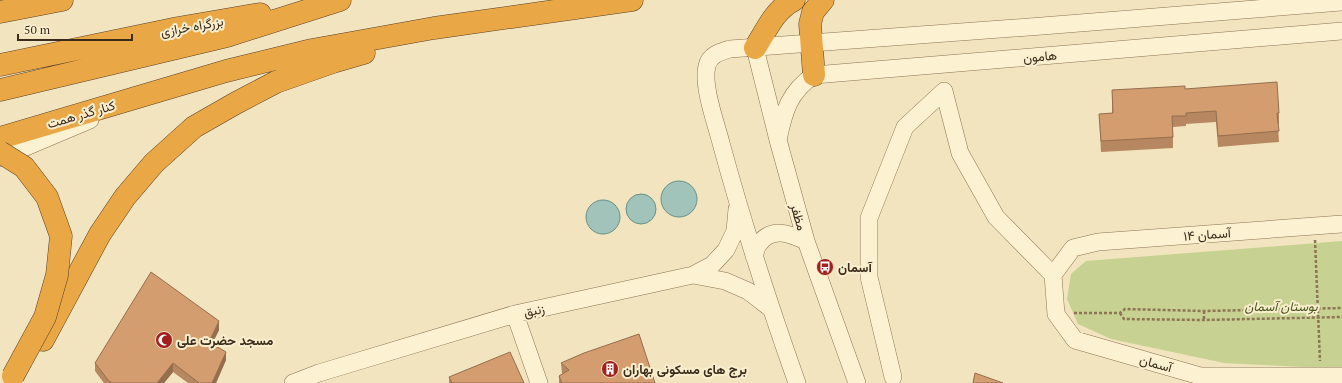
<svg xmlns="http://www.w3.org/2000/svg" width="1342" height="383" viewBox="0 0 1342 383" font-family="'PT Serif',Vazirmatn,serif">
<style>
.green{fill:#c7d191}
.water{fill:#a2c3ba;stroke:#689189}
.lines{fill:none;stroke-linecap:round;stroke-linejoin:round}
.minor-casing{stroke:#8c7455;stroke-width:18}
.highway-casing{stroke:#59412a;stroke-width:23}
.path{stroke:#8c7455;stroke-width:2.5;stroke-dasharray:3 2;stroke-linecap:butt}
.minor{stroke:#fcf1d1;stroke-width:17}
.highway{stroke:#eaa745;stroke-width:22}
.highway-bridge-casing{stroke:#59412a;stroke-width:23;stroke-linecap:butt}
.highway-bridge{stroke:#eaa745;stroke-width:22}
.wall{fill:#b68760}
.shaded-wall{fill:#946e4e}
.building{fill:#d49d70;stroke:#946e4e}
.labels{text-anchor:middle;dominant-baseline:central;stroke-width:4;stroke-linejoin:round;paint-order:stroke}
.street-label{font-size:13px;fill:#3a2b1b;stroke:#f9eece}
.poi-label{font-size:13px;font-weight:bold;fill:#3a2b1b;stroke:#f9eece;text-anchor:start}
.park-label{font-size:13px;font-style:italic;fill:#48581f;stroke:#f9eece}
</style>
<rect width="100%" height="100%" fill="#f2e4be"/>
<path class="green" d="M1342,241V369L1224,363L1111,339L1078,324L1067,299L1071,274L1086,261Z"/>
<path class="water" d="M661 199a18 18 0 1 1 36 0a18 18 0 1 1-36 0Z
M626 209a15 15 0 1 1 30 0a15 15 0 1 1-30 0Z
M586 217a17 17 0 1 1 34 0a17 17 0 1 1-34 0Z"/>
<g class="lines">
<g class="minor-casing">
<path id="minor" d="M755,48L778,140L806,241L857,383
M778,140C784,111 789,92 814,75L1342,31
M0,158L90,120
M1342,224L1098,242L1073,248L1053,275L1056,314L1075,340L1200,376H1342
M754,256C756,252 756,247 759,244C772,226 790,234 806,241
M693,275L725,281L748,291L770,308
M515,314L539,383
M893,377L869,277V218L905,127L944,91L960,153L996,217L1053,275
M293,383L319,373L515,314L693,275L712,265L726,250L735,231L737,209
M797,383C769,304 743,224 721,143C716,123 702,86 707,66C709,55 720,52 730,49L1042,26L1342,2"/>
</g>
<g class="highway-casing">
<path id="highway" d="M0,12L62,0
M755,48C766,31 775,9 794,0
M0,65L178,28L260,14
M814,75L810,24L813,12L823,0
M0,90L227,36L340,0
M0,138L226,71L312,50L434,28L632,0
M43,340L100,234L125,197L154,163L194,127L236,103L276,82L333,62L364,53"/>
</g>
<path class="path" d="M1315,240L1320,361
M1204,311V320
M1074,313H1120L1125,309L1204,311L1342,308
M1120,313L1124,319L1204,320L1342,317"/>
<use href="#minor" class="minor"/>
<use href="#highway" class="highway"/>
<g class="highway-bridge-casing">
<path id="highway-bridge" d="M0,152L24,167L47,197L61,236L57,275L45,317L13,376"/>
</g>
<use href="#highway-bridge" class="highway-bridge"/>
</g>
<path class="wall" d="M1185,89L1279,113V124H1278L1279,142L1218,147L1216,122L1186,124V126L1173,127V148L1101,152L1099,114L1112,113V90Z
M219,330L212,344L226,360L216,383H188L173,372L164,383H104L95,371V363Z
M561,363L655,383H559V376L562,374Z
M449,377L524,383H449Z"/>
<path class="shaded-wall" d="M219,321V330L209,350V342Z
M226,352V360L216,383H212Z
M173,363V372L164,383H157Z"/>
<path class="building" d="M1277,82L1279,113H1277L1279,131L1218,136L1216,111L1186,113V116H1172L1173,137L1101,141L1099,114L1113,113L1112,90L1185,86V89Z
M151,272L219,321L209,342L226,352L212,383H199L173,363L157,383H112L108,380L95,363Z
M639,334L655,383H562L559,376L569,370L561,363L584,353Z
M510,352L524,383H452L449,377Z
M975,373L1003,383H973Z"/>
<defs>
<g id="bus-disc" transform="scale(0.9)"><circle r="9.5" fill="#a0221f" stroke="#f9eece"/><path d="M-5-6H5V4H4V6H2V4H-2V6H-4V4H-5ZM-3.5-4V0h7V-4ZM-3.5 1.2v1.5H-2V1.2ZM2 1.2v1.5H3.5V1.2Z" fill="#fff"/></g>
<g id="mosque-disc" transform="scale(0.9)"><circle r="9.5" fill="#a0221f" stroke="#f9eece"/><path d="M3.5-4.9A6 6 0 1 0 3.5 4.9A5 5 0 1 1 3.5-4.9Z" fill="#fff"/></g>
<g id="building-disc" transform="scale(0.9)"><circle r="9.5" fill="#a0221f" stroke="#f9eece"/><path d="M-4-6H4V6H1V3H-1V6H-4ZM-2.5-4.3h1.7v1.8h-1.7ZM.8-4.3h1.7v1.8H.8ZM-2.5-1h1.7V.8h-1.7ZM.8-1h1.7V.8H.8Z" fill="#fff"/></g>
</defs>
<g fill-rule="evenodd">
<use href="#bus-disc" x="825" y="267"/>
<use href="#mosque-disc" x="164" y="340"/>
<use href="#building-disc" x="610" y="369"/>
</g>
<g class="labels">
<g class="street-label">
<text transform="translate(192 26) rotate(-10)">بزرگراه خرازی</text>
<text transform="translate(1040 56) rotate(-5)">هامون</text>
<text transform="translate(81 114) rotate(-16)">کنار گذر همت</text>
<text transform="translate(799 217) rotate(74)">مظفر</text>
<text transform="translate(1207 234) rotate(-4)">آسمان ۱۴</text>
<text transform="translate(534 310) rotate(-12)">زنبق</text>
<text transform="translate(1156 363) rotate(16)">آسمان</text>
</g>
<g class="poi-label">
<text x="838" y="267">آسمان</text>
<text x="177" y="340">مسجد حضرت علی</text>
<text x="623" y="369">برج های مسکونی بهاران</text>
</g>
<g class="park-label">
<text x="1281" y="306">بوستان آسمان</text>
</g>
</g>
<path d="M18 34v6h114v-6" fill="none" stroke="#3a2b1b" stroke-width="2"/>
<text x="24" y="34" font-size="12" fill="#3a2b1b" stroke="#f9eece" stroke-width="3" paint-order="stroke">50 m</text>
</svg>
